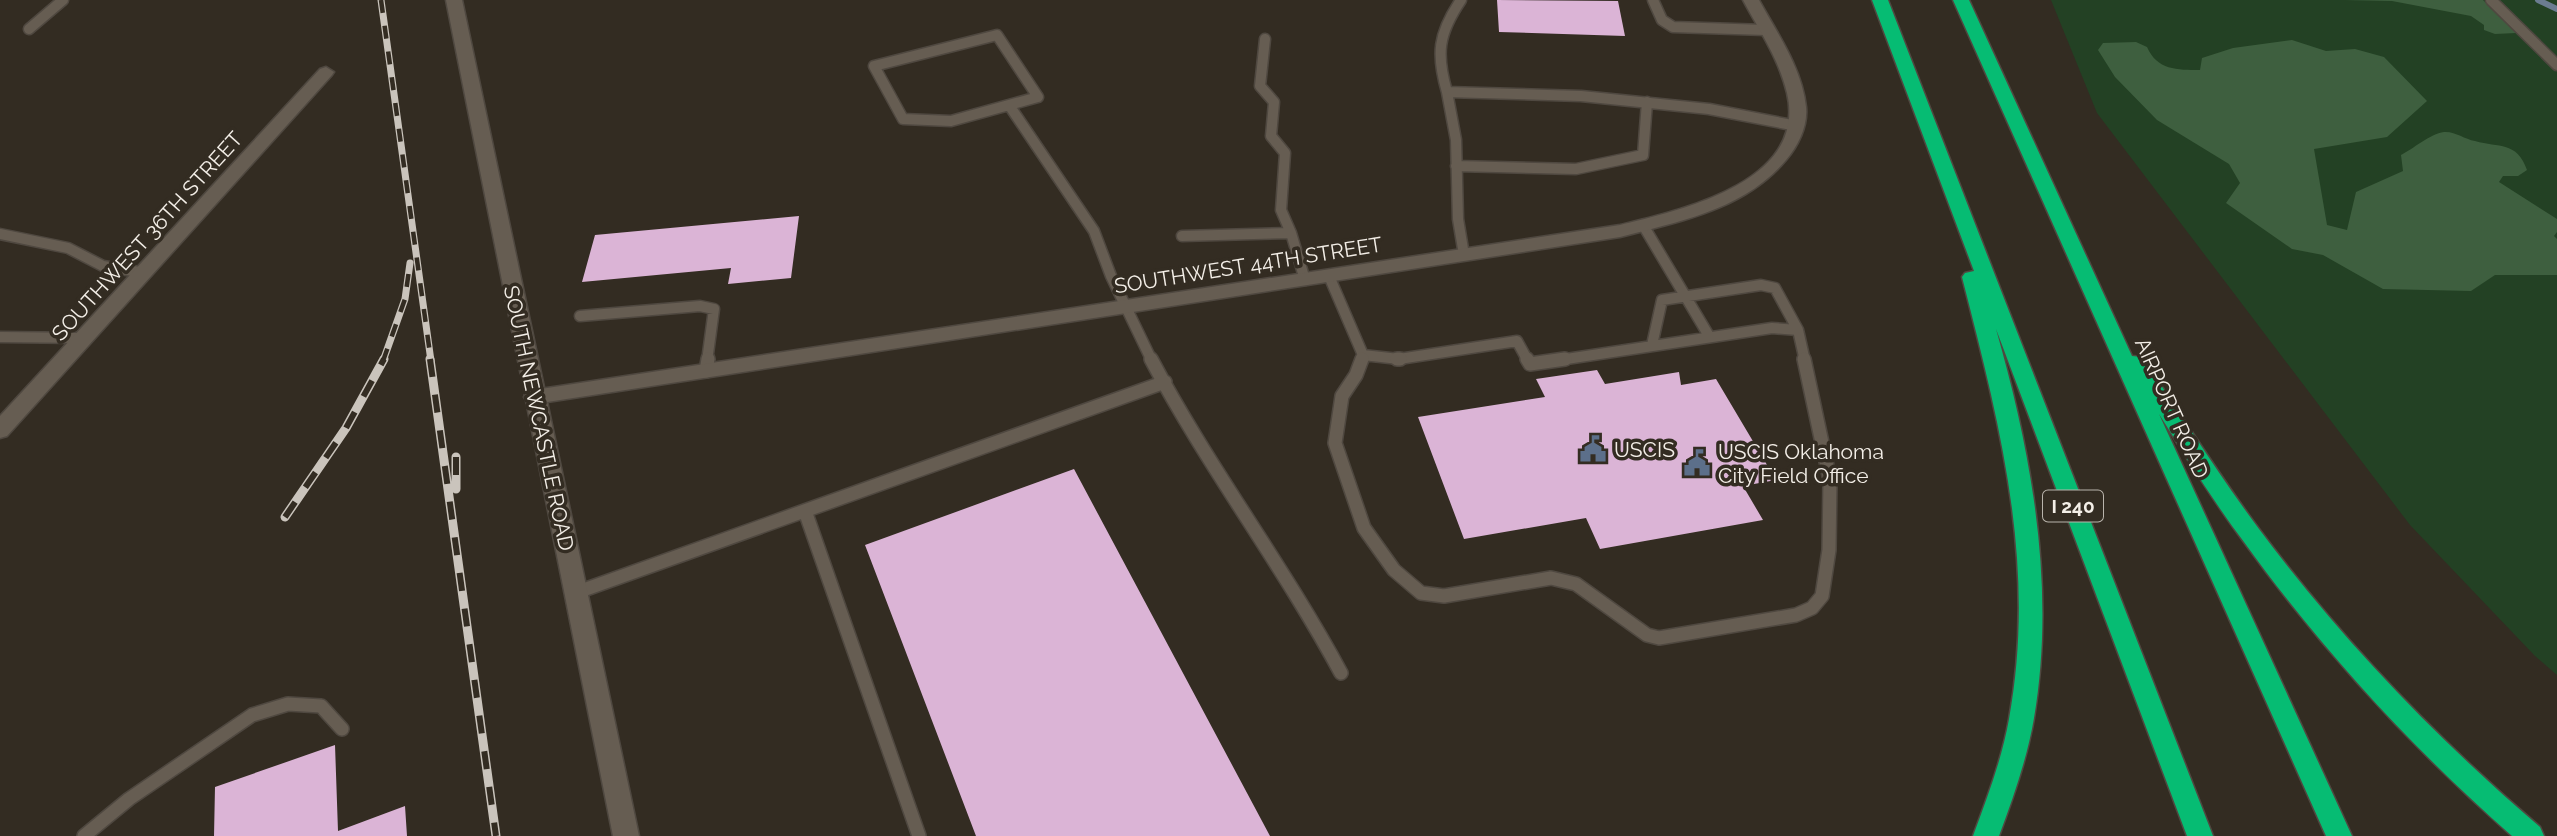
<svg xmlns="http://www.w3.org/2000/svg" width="2557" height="836" viewBox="0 0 2557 836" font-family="Raleway,sans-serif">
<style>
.green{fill:#234124}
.forest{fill:#3e5f3f}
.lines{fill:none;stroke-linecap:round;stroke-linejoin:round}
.stream{stroke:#6b7c91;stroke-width:6}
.building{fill:#dbb4d6}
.service-far1-casing{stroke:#4f4840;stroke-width:13}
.service-casing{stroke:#4f4840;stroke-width:16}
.tertiary-casing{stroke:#4f4840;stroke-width:3}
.secondary-casing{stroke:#4f4840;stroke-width:3}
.motorway-casing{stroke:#4f4840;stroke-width:3}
.service-far1{stroke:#665d52;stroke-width:10}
.service{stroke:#665d52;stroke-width:13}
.tertiary{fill:#665d52;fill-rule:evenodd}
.secondary{fill:#665d52;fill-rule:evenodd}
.motorway{fill:#06bc73;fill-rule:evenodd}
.rail-far1-casing{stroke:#cac4bc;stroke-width:7}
.rail-casing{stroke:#cac4bc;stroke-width:9}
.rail-far1{stroke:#332c22;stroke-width:4.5;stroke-dasharray:13;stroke-linecap:butt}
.rail{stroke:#332c22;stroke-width:6;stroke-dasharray:18;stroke-linecap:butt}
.labels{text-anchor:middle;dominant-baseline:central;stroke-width:7;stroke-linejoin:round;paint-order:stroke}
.shield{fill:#332c22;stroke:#b9b4ac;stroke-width:2}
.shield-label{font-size:19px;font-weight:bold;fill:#f3eee7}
.street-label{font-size:21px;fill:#f3eee7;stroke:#332c22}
.poi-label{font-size:21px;fill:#f3eee7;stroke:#332c22;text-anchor:start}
</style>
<rect width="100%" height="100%" fill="#332c22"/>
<path class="green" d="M2051,0H2557V675L2535,656L2410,525L2097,113Z"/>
<path class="forest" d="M2344,0H2483L2516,33L2495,34L2484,30V25L2471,16L2392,1Z
M2292,40L2326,51L2355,49L2384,57L2427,101L2387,137L2314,149L2327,225L2347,230L2356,192L2403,171L2401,155C2413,149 2430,134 2444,132C2455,131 2464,139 2475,141C2499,148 2517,141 2527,170L2518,176H2503L2499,182L2557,219V232L2554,236L2557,239V275H2495L2471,291L2383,289L2323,255L2292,249L2226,203L2240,183L2229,164L2157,120L2115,77L2098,50L2103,43L2136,42L2147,47C2157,70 2177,70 2200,70L2202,58L2233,48Z"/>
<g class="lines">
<path class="stream" d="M2538,0L2557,9"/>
</g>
<path class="building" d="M1497,0L1618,1L1625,36L1499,32Z
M799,216L791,278L728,284L731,268L582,282L595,235Z
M1597,370L1605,384L1679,372L1681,385L1716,379L1776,480L1743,486L1763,520L1600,549L1586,518L1464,539L1418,417L1545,397L1536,379Z
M1074,469L1270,836H976L865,545Z
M335,745L338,831L405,806L407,836H214L215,787Z"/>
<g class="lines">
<g class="service-far1-casing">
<path id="service-far1" d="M1653,0L1662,20L1673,27L1766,30
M2491,0L2557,65
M29,29L63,0
M997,35L1038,97L951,121L903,119L874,66Z
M1265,39L1260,86L1274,102L1271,136L1285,153L1281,210L1291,233
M1447,92C1436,54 1438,34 1461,0
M1009,105L1094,231L1111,276L1152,361
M1456,166L1576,169L1643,155L1647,102
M1643,225L1709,336
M0,234L68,248L103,266L145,273
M1182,236L1291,233L1305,280
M1464,255L1458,219L1456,140L1447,92L1581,96L1709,109L1797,126
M1329,276L1363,355L1361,361
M580,316L700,306L714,309L707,361
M0,337L85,338
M1652,345L1662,300L1761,285L1775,288L1798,330L1805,361
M1363,355L1399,359L1517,341L1528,361
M1553,361L1772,328L1798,330"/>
</g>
<g class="service-casing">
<path id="service" d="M1151,359C1208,467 1283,565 1341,673
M1362,359L1356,375L1342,396L1335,443L1364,528L1394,570L1421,593L1444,596L1551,578L1576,584L1647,635L1659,638L1796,615L1812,608L1822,596L1829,550L1830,480L1804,359
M1397,359H1400
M1527,359L1530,364L1565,359
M706,371L708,359
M805,511L919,836
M575,593L1165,382
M84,836L129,799L252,715L288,704L321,706L342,729"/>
</g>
<g class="tertiary-casing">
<path id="tertiary" d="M1743,0H1759C1777,33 1802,68 1806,107C1808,126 1798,146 1786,160C1744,210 1680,221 1620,237L534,404L527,402L524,397L527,392L534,390L1620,225C1682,210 1808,182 1787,93C1779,59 1759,30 1743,0Z
M326,67L334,72L332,75L7,436L0,438V416L320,69Z"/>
</g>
<g class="secondary-casing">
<path id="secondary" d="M446,0H462L639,836H613Z"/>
</g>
<g class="motorway-casing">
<path id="motorway" d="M1872,0H1888L2213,836H2187L1996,329C2032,455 2056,588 2034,718C2027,759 2013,798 1999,836H1973C1987,798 2002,759 2009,719C2037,565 2000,425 1962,277L1965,273L1974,271Z
M1953,0H1969L2132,356L2142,357C2181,414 2218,474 2259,529C2341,639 2436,738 2540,827L2544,836H2512C2412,748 2322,650 2244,542C2213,501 2186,457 2159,414L2352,836H2326Z"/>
</g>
<use href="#service-far1" class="service-far1"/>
<use href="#service" class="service"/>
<use href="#tertiary" class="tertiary"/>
<use href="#secondary" class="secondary"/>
<use href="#motorway" class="motorway"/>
<g class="rail-far1-casing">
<path id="rail-far1" d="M381,0L431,361
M383,361L405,299L410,263"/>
</g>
<g class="rail-casing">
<path id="rail" d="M430,359L496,836
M456,457V489
M285,517L346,428L384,359"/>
</g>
<use href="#rail-far1" class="rail-far1"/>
<use href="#rail" class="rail"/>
</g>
<defs>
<g id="civic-bare" transform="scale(2.1)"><path d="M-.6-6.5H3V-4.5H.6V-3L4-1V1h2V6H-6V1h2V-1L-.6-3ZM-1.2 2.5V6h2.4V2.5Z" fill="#5c6f8a" stroke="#332c22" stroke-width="2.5" paint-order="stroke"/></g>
</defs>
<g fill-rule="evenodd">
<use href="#civic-bare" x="1593" y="449"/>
<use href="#civic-bare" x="1697" y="463"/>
</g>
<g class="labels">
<rect class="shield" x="2043" y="490.5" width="60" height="31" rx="5"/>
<g class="shield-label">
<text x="2073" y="506">I 240</text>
</g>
<g class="street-label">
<text transform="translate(147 236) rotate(-48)">SOUTHWEST 36TH STREET</text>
<text transform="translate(1248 265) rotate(-9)">SOUTHWEST 44TH STREET</text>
<text transform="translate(2172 408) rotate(66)">AIRPORT ROAD</text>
<text transform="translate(539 418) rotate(78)">SOUTH NEWCASTLE ROAD</text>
</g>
<g class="poi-label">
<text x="1614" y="449">USCIS</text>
<text x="1718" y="451">USCIS Oklahoma<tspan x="1718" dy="24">City Field Office</tspan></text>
</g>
</g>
</svg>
